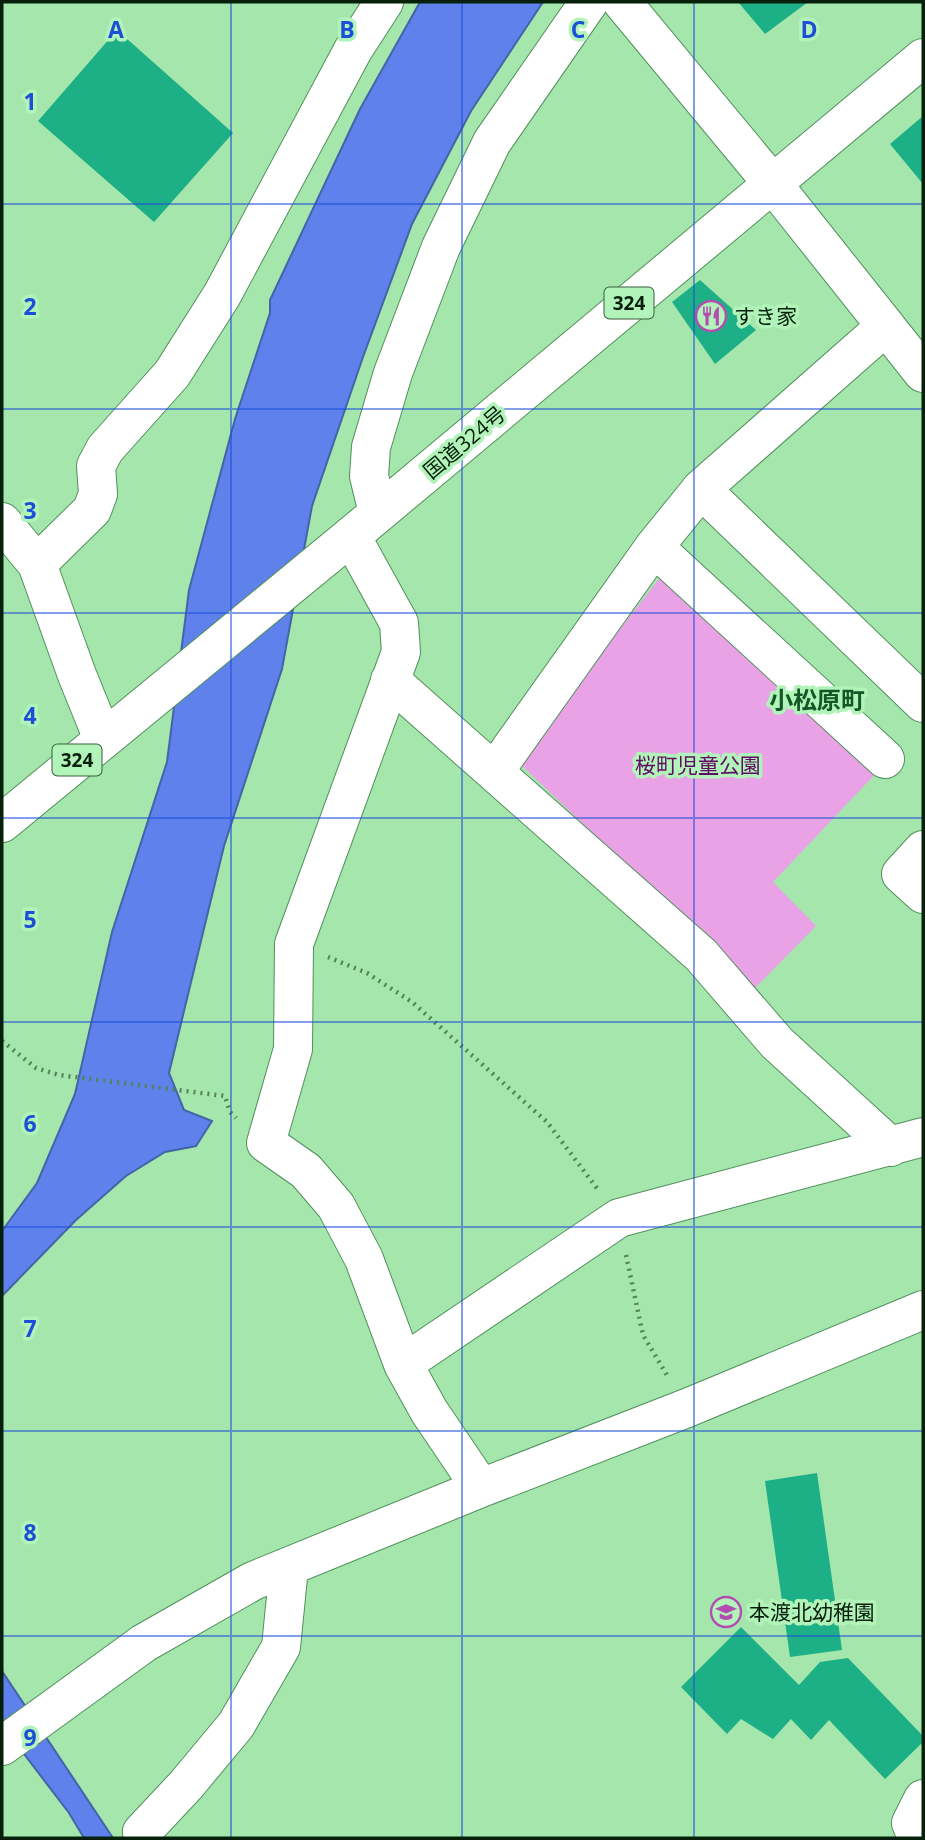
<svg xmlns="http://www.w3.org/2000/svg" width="925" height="1840" viewBox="0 0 925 1840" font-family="'Open Sans','Noto Sans JP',sans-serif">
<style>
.green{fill:#eaa2e7}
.water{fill:#5e81eb;stroke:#4464a8;stroke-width:2}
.building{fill:#1daf86}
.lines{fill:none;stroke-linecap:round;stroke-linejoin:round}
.minor-casing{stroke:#51905b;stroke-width:40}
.highway-casing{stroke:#51905b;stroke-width:40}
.path{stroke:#54825a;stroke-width:4.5;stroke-dasharray:2 5;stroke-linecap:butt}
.minor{stroke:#fff;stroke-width:38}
.highway{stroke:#fff;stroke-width:38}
.grid{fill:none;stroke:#1d4ed8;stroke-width:2;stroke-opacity:0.55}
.labels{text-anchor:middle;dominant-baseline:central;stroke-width:7;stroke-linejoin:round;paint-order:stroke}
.shield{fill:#b1f3b9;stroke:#395f3f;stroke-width:2}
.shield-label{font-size:19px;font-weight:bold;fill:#06200b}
.poi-label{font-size:21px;fill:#06200b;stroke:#b1f3b9;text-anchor:start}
.street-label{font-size:21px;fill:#06200b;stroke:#b1f3b9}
.park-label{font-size:21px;fill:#620963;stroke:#b1f3b9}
.quarter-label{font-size:24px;font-weight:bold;fill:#145625;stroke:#b1f3b9}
.grid-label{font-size:23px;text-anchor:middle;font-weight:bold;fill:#1d4ed8;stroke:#b1f3b9;stroke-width:7;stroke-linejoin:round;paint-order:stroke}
</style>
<rect width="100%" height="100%" fill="#a4e6ac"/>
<path class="green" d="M666,570L880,769L773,882L816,926L755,988L517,761Z"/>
<path class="water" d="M420,2H543L471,111L412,224L363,357L312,506L282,669L224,846L169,1073L184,1110L212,1121L196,1146L165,1152L126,1176L76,1220L2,1296V1231L37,1183L75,1094L112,932L167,762L189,590L235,419L270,313V300L360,109Z
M2,1671L113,1838H84L69,1813L2,1725Z"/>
<path class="building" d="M738,2H808L765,34Z
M117,30L233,133L154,222L38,121Z
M923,116V184L890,144Z
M700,280L756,330L715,364L672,302Z
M817,1473L842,1650L790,1657L765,1481Z
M741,1627L799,1685L820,1662L848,1658L923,1736V1742L885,1779L829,1720L811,1740L791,1719L773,1739L741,1719L727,1734L681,1687Z"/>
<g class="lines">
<g class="minor-casing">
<path id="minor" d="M622,2L772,183L923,373
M701,489L923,703
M378,513L369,476L371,447L393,373L441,247L492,142L589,2
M2,522L37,564L77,675L103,739
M351,536L399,623L401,652L294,944L293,1049L266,1143L306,1171L336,1206L364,1259L403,1364L429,1411L481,1488
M654,547L885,759
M37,564L92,510L98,494L96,466L105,449L172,374L222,295L353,50L384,2
M390,680L701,955L777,1043L891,1147
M494,772L654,547L701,489L886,326
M923,850L901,874L923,894
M403,1364L619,1218L923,1137
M2,1746L144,1643L253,1581L481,1488L687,1408L923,1310
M144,1838L142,1832L186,1785L236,1725L281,1647L289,1567
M917,1838L911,1823L923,1799"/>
</g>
<g class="highway-casing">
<path id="highway" d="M2,823L351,536L923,58"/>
</g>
<path class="path" d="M328,957L367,973L412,1002L547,1122L599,1191
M2,1041L36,1068L59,1075L225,1096L230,1112L236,1118
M626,1255L643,1335L668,1377"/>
<use href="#minor" class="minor"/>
<use href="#highway" class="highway"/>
</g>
<path class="grid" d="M231,2V1838M462,2V1838M694,2V1838M2,204H923M2,409H923M2,613H923M2,818H923M2,1022H923M2,1227H923M2,1431H923M2,1636H923"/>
<defs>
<g id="restaurant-ring" transform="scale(1.575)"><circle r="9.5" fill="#b1f3b9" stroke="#b34db2" stroke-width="1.5"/><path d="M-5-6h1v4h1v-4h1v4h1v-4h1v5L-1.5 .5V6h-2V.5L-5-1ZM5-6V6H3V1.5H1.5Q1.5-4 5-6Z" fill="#b34db2"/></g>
<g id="school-ring" transform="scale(1.575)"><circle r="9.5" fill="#b1f3b9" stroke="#b34db2" stroke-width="1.5"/><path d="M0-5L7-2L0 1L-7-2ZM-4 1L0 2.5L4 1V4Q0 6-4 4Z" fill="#b34db2"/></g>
</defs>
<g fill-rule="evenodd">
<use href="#restaurant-ring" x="711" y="316"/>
<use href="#school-ring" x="726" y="1612"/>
</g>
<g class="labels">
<g class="shield">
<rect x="604.5" y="287.5" width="49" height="31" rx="5"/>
<rect x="52.5" y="744.5" width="49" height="31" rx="5"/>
</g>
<g class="shield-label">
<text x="629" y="303">324</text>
<text x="77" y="760">324</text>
</g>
<g class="poi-label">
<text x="734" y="316">すき家</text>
<text x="749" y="1612">本渡北幼稚園</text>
</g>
<g class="street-label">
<text transform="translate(464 442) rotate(-40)">国道324号</text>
</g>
<g class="park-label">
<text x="698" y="765">桜町児童公園</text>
</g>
<g class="quarter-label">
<text x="817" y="699">小松原町</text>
</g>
</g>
<g class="grid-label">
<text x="116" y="38">A</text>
<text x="347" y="38">B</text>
<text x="578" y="38">C</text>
<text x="809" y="38">D</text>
<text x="30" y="110">1</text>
<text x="30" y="315">2</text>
<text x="30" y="519">3</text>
<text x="30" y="724">4</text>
<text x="30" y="928">5</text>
<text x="30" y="1132">6</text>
<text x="30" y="1337">7</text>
<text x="30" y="1541">8</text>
<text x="30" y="1746">9</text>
</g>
<rect width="925" height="1840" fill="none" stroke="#06200b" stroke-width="7"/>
</svg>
